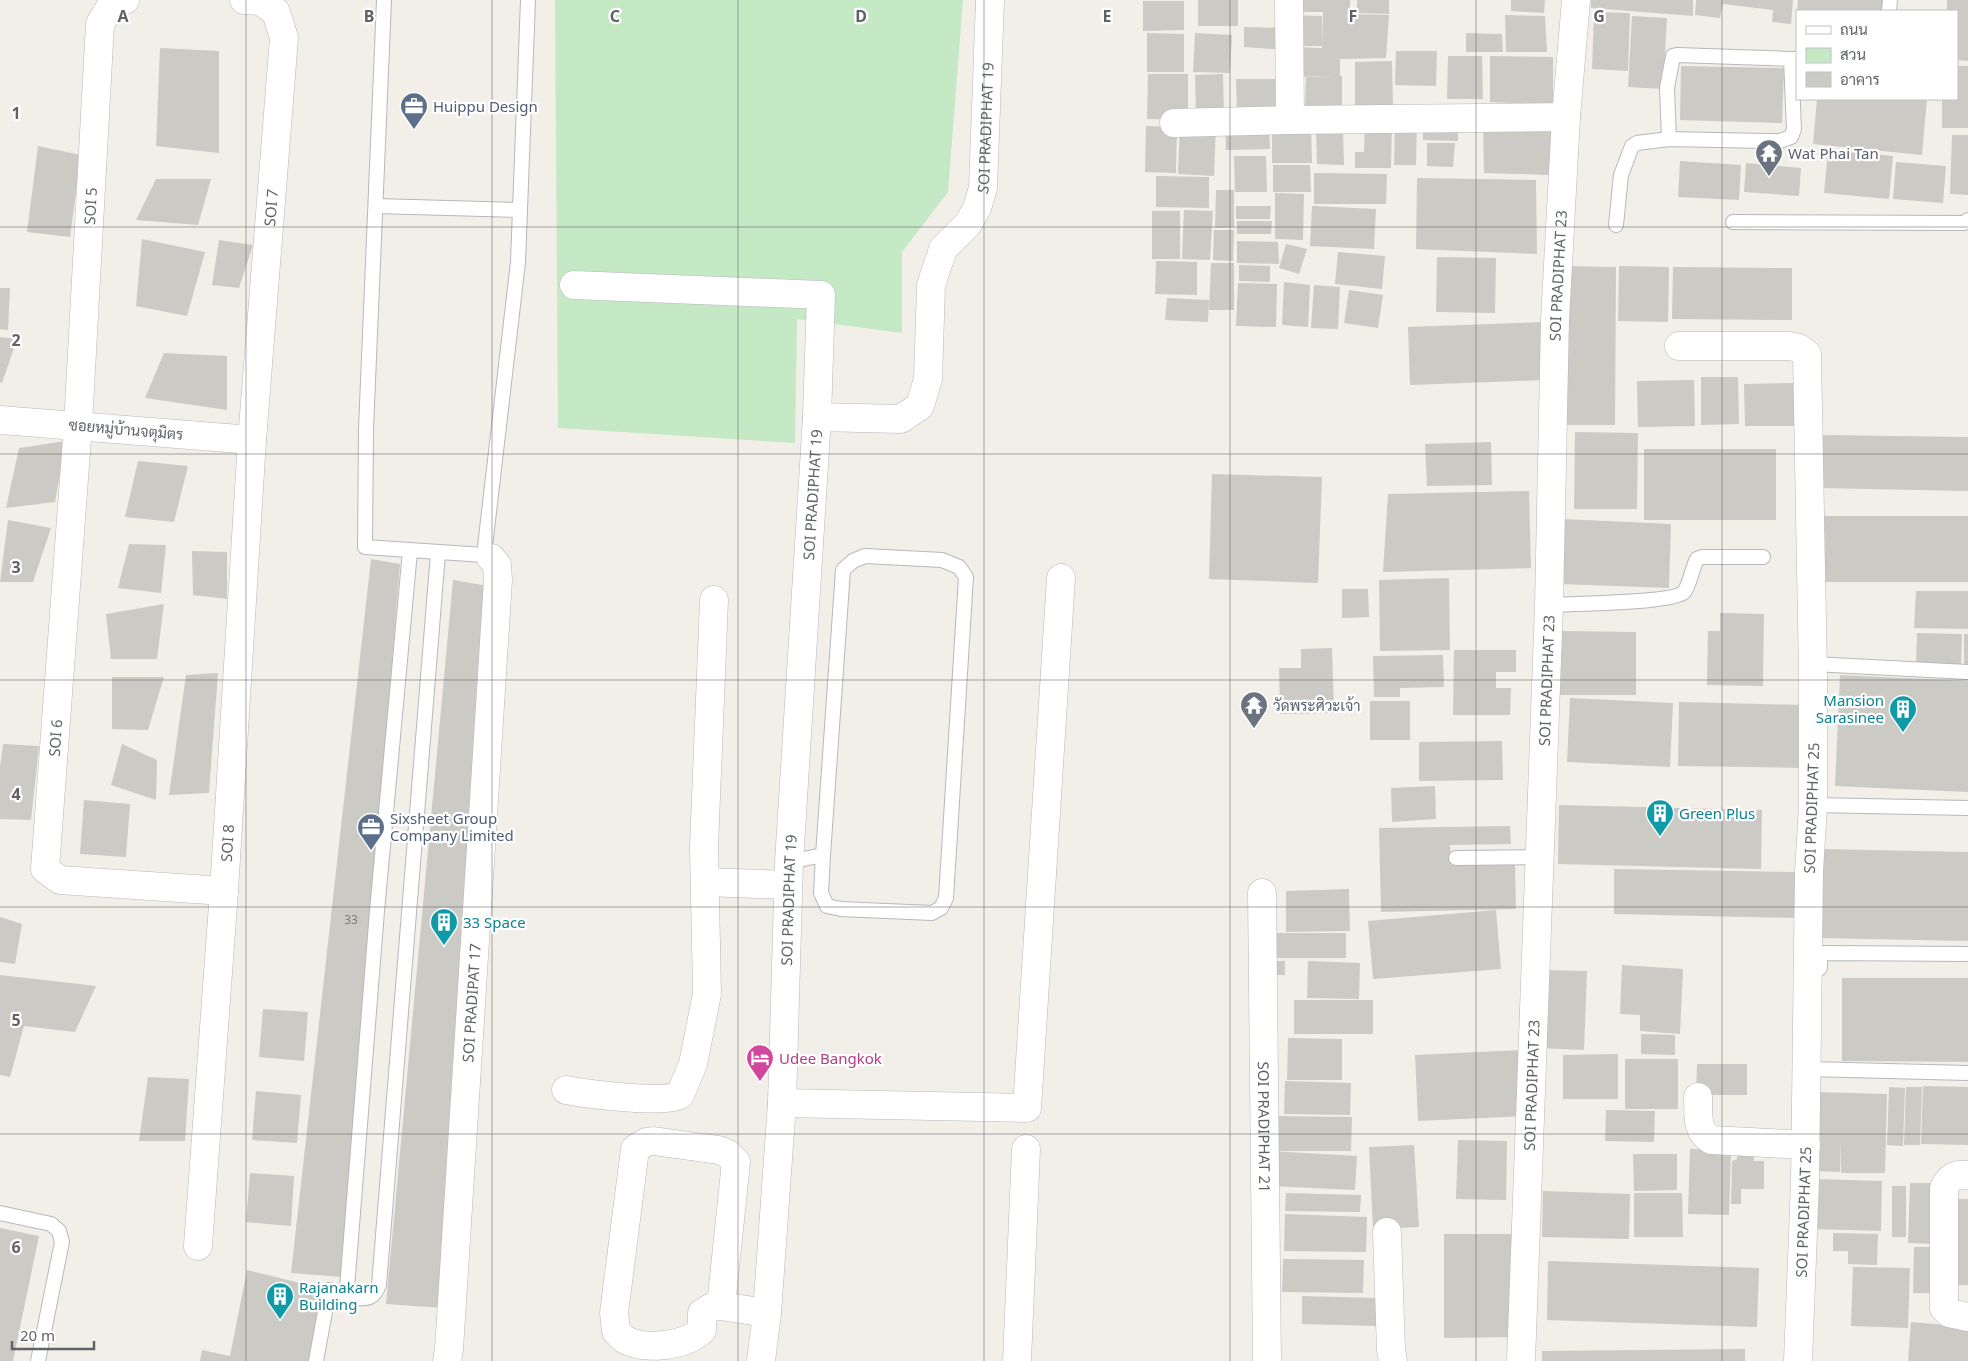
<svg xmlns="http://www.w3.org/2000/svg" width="1968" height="1361" viewBox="0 0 1968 1361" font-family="'Noto Sans',Sarabun,sans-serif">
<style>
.green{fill:#c5e8c5}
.building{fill:#cccac5}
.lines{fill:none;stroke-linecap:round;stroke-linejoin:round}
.lane-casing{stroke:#b5b8bc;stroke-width:16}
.street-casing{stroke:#b5b8bc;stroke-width:29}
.lane{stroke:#fff;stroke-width:14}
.street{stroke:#fff;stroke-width:28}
.grid{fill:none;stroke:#5f6368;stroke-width:1;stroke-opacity:0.55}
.labels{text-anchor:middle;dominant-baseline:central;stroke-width:4.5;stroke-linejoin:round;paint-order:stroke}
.number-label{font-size:12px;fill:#7a7d7f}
.service-label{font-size:15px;fill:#4e5e75;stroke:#fff;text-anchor:start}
.street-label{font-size:15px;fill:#5f6368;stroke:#fff}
.worship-label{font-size:15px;fill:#5b616d;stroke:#fff;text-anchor:start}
.culture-label{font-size:15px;fill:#0d838f;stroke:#fff;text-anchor:start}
.hotel-label{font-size:15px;fill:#b23c85;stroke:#fff;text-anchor:start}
.grid-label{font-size:16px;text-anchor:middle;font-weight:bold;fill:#5f6368;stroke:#fff;stroke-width:4.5;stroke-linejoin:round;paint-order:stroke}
</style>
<rect width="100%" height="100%" fill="#f1efe8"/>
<path class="green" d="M555,0H963L948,192L902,252V333L797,319L795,443L558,428Z"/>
<path class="building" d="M1198,0H1238V26H1198Z
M1292,0H1350V14L1389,15L1386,58L1340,59V76H1342V110L1305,111L1306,77L1334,76L1296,77L1295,47L1322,48L1323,12H1292Z
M1357,0H1389V14L1357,13Z
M1511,0H1545L1544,13L1511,11Z
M1591,0H1693V16L1591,8Z
M1696,0H1793L1791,24L1772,22L1773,10L1723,4L1720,18L1695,15Z
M1798,0H1883L1882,11H1797Z
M1947,0H1968V61L1957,60V11H1947Z
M1143,1H1184V30L1143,31Z
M1594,12L1630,13L1628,71L1592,69Z
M1290,15L1322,16V46H1291Z
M1505,15L1545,16L1547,52H1506Z
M1632,16L1667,18L1663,89L1628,87Z
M1244,27L1287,28L1286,50L1244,47Z
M1147,33L1184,34V72H1147Z
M1195,33L1232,35L1230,73L1193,72Z
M1466,33L1502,34L1503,52H1466Z
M160,48L219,51V153L156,146Z
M1396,51H1437L1436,86L1395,85Z
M1448,56H1482L1483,99H1447Z
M1490,56L1553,57V105L1490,102Z
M1392,61L1393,108L1355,107V62Z
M1681,66L1784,68L1782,123L1680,120Z
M1957,66H1968V128H1942V99H1957Z
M1148,74H1188V120L1147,119Z
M1223,74L1224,115L1196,116L1195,75Z
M1236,79H1287V117L1237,118Z
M1817,99H1927L1922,155L1813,144Z
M1423,120L1458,121V141L1423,140Z
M1417,122L1416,165H1394L1395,123Z
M1269,123L1270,149L1226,150L1225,124Z
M1272,123H1311L1312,163H1272Z
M1365,123H1392L1391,168H1355V152H1364Z
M1483,123H1552V175L1484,173Z
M1180,125L1216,126L1214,176L1178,174Z
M1146,126L1177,127L1176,173L1145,172Z
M1316,131H1343L1344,165L1317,164Z
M1952,135H1968V195L1950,194Z
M1427,143H1455L1453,167L1427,166Z
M38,146L81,155L70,237L27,232Z
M1828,150L1893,156L1889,199L1824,193Z
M1234,156H1266L1267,192H1235Z
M1680,161L1741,165L1739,200L1678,197Z
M1896,162L1946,166L1943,203L1893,199Z
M1746,163L1801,168L1799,196L1744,192Z
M1273,165H1310L1311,192H1273Z
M1314,173L1387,174L1386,204H1314Z
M1156,176L1209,177V208L1156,207Z
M1417,178L1536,180L1537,254L1416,249Z
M156,179H211L198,225L136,220Z
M1216,190H1234V227L1215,228Z
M1275,193L1304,194L1303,240L1275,239Z
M1236,206H1271L1270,219H1236Z
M1312,206L1376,209L1374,249L1310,246Z
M1184,210L1213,211L1210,260L1182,259Z
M1152,211H1180V259H1152Z
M1237,221H1272L1271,234H1237Z
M1214,230H1234L1233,261L1213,260Z
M142,239L205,252L187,316L136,306Z
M219,240L253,245L239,288L212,285Z
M1237,241L1278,242L1279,264L1237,263Z
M1286,244L1307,249L1299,274L1279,268Z
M1338,252L1385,256L1382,289L1335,284Z
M1437,257L1496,258L1495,313L1436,312Z
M1156,261L1197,262V295L1155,294Z
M1211,263H1234V310H1209Z
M1239,265L1270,266V282L1239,281Z
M1565,266L1616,267L1615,425H1564Z
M1619,266L1669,267L1668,322L1618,321Z
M1673,267L1792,268V320L1672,319Z
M1284,282L1310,285L1308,327L1282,325Z
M1238,283L1277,284L1276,327L1236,326Z
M1314,285L1340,287L1338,329L1311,328Z
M0,288H10L8,330L0,329Z
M1349,290L1383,295L1378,328L1344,323Z
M1167,298L1209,300L1208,322L1165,320Z
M1545,322L1547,380L1410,385L1408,327Z
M0,337L17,339L2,383L0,382Z
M164,353L227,356V410L145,398Z
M1701,377H1738L1739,424L1701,425Z
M1694,380L1695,426L1638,427L1637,381Z
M1796,383L1797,426H1745L1744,384Z
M1575,432L1638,433L1637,509H1574Z
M1822,435L1968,437V491L1820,488Z
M66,441L55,502L6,508L19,448Z
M1491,442L1492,485L1427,486L1425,444Z
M1644,449H1776V520H1644Z
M138,461L188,466L174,522L125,517Z
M1212,474L1322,477L1318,583L1209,579Z
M1529,491L1531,568L1383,572L1388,494Z
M1823,516H1968V582H1823Z
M1562,519L1671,524L1669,588L1560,584Z
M8,520L51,528L33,582H0Z
M129,544L166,545L161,593L118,588Z
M192,551L227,552V599L193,595Z
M371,559L400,564L342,1277L291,1273Z
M1449,578L1450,650L1380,651L1379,580Z
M453,580L494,587L443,1308L386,1304Z
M1342,589H1368L1369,617L1342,618Z
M1916,591H1968V629L1914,628Z
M164,604L157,659H111L106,614Z
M1720,613L1764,614L1763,686L1707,685L1708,631H1720Z
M1561,631L1636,632V695H1560Z
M1917,633L1962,634L1961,668L1916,667Z
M1964,634H1968V668H1964Z
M1332,648L1334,713L1280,714L1279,668H1301V649Z
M1454,650H1516V672H1496V688H1511L1510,715H1453Z
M1443,655L1444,687L1400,688V697H1374L1373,656Z
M218,673L209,793L169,795L186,675Z
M1840,675L1968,681V792L1835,786Z
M112,677H164L148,730L112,729Z
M1570,698L1673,703L1670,767L1567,762Z
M1370,701H1410V740H1370Z
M1679,702L1806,705L1805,768L1678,766Z
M1502,741L1503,780L1419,781V742Z
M3,744L39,746L31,820L0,819V767Z
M122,744L157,760L156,800L111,785Z
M1435,786L1436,819L1392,822L1391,788Z
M84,800L130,804L126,857L80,854Z
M1559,805L1762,810L1761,869L1558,864Z
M1510,826L1511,844L1450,845L1451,865L1515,864L1516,909L1381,912L1379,828Z
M1821,849L1968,852V941L1819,938Z
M1614,869L1798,872L1797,918L1614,914Z
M1349,889L1350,931L1286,932V891Z
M1496,910L1501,969L1373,979L1368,921Z
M0,917L22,924L15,964L0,962Z
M1269,933H1346V958H1269Z
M1272,961H1285V975H1272Z
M1308,961L1360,963L1359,999L1307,998Z
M1622,965L1683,969L1680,1034L1640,1031V1015L1620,1014Z
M1543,970L1587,971L1584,1050L1540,1048Z
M0,975L96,986L75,1032L24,1026L10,1077L0,1075Z
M1842,978H1968V1062L1842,1061Z
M1294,1000H1373V1034H1294Z
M263,1009L308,1012L304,1061L259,1057Z
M1641,1034L1675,1035V1055L1641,1054Z
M1288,1038L1342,1039V1080H1287Z
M1523,1050L1526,1116L1418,1121L1415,1055Z
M1618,1054V1099H1563V1055Z
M1625,1059H1678V1109H1625Z
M1697,1064H1747V1095H1696Z
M148,1077L189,1079L185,1141H139Z
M1285,1081L1351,1083L1350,1115L1284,1114Z
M1923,1086L1968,1087V1145L1921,1144Z
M1889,1087L1905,1088L1903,1146L1887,1145Z
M1906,1087H1922L1920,1145H1904Z
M256,1091L301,1095L297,1143L252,1140Z
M1815,1092L1887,1094L1885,1173H1841V1140L1840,1172L1814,1171Z
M1606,1110L1655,1111L1654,1142L1605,1141Z
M1269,1116L1352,1117L1351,1151H1269Z
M1458,1140L1507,1141L1506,1200L1456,1199Z
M1414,1145L1419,1227L1373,1229L1369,1147Z
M1690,1149L1731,1150L1729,1215L1688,1214Z
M1270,1151L1357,1156L1355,1190L1269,1186Z
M1633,1154H1677V1190L1634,1191Z
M1737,1154H1754V1161H1764V1189H1741V1204H1731L1732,1161L1737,1159Z
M250,1173L294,1176L291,1226L246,1222Z
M1813,1179L1882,1181L1881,1231L1812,1229Z
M1910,1183H1941L1939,1244L1908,1243Z
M1892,1186H1906V1237H1892Z
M1543,1191L1630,1194L1629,1239L1542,1237Z
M1286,1193L1361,1195L1360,1212L1285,1211Z
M1634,1193H1682L1683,1237H1634Z
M1954,1199H1968V1285H1954Z
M1285,1214L1367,1217L1366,1252L1284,1251Z
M0,1228L39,1236L13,1361H0Z
M1833,1233L1878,1234L1877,1265L1848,1264V1251H1833Z
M1444,1234H1516L1517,1337L1444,1338Z
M1914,1247H1940L1938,1293H1913Z
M1283,1259L1364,1260L1363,1293L1282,1292Z
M1548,1261L1759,1268L1757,1327L1547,1320Z
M1853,1267L1910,1268L1908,1328L1851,1326Z
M247,1270L329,1290L316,1361H200L202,1350L230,1356Z
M1302,1296L1377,1298L1376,1326L1302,1324Z
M1911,1322L1968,1327V1361H1908Z
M1745,1349V1361H1542V1351Z"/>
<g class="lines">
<g class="lane-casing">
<path id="lane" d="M384,0L366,429L365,547L484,555L491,558
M1889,11L1890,0
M1791,59L1794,129L1791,137L1780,141H1765L1669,139L1667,88L1673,56L1677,55L1791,59H1797
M376,206L520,210
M1733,222L1964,223L1968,220
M1616,225L1621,175L1632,146L1637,143L1669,139
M410,551L377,911L347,1288V1294L351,1298C365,1298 373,1301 379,1285L438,553
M484,555L518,262L528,0
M1549,605C1570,604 1674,603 1684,592C1690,585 1692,568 1697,559L1702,557H1763
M1813,664L1968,672
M1813,805L1968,808
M1456,858L1541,857
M789,862L823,855L843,570L853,561L865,556L942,560L959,567L966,577L946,898L941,908L932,913L841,909L827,906L821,893L823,855
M1820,968V953L1968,954
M1808,1069L1968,1073
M0,1213L51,1224L59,1231L62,1242L38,1361
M316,1361L329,1290L347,1294"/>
</g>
<g class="street-casing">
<g id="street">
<path d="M125,0L111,6L100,24L78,425L45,869L60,880L224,891"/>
<path d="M1289,0L1290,120"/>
<path d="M1174,123L1290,120L1566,117"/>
<path d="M574,285L821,295L817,417"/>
<path d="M1679,346H1789L1799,348L1807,354L1813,675V805L1809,872L1805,1181L1798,1361"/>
<path d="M0,420L252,440"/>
<path d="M705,882L788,885"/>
<path id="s1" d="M1262,893L1267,1361"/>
<path d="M566,1090C587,1094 663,1104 680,1095L693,1064L707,994L704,847L714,600"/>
<path d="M1698,1097C1699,1114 1695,1130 1711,1140L1806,1145"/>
<path d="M782,1103L1027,1108L1061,578"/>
<path d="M1968,1175C1955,1174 1950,1176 1944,1188V1308L1949,1313L1968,1317"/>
<path d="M1387,1232L1391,1350L1393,1361"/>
<path id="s2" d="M198,1246L224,891L252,440L284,38L276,12L260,1L244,0"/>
<path d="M721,1306L736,1162L728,1154L719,1150L653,1141L646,1142L635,1149L614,1313L616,1331C618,1333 621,1337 624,1339C644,1351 686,1346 702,1330V1313L712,1307L721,1306L767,1313"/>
<path id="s3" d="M447,1361L449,1349L498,580L497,565L491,558"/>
<path id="s4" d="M761,1361L767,1313L782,1103L789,862L817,417L901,419L920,406L928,379L931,285L943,249L968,224L977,208L983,188L990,0"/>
<path d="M1017,1361L1026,1149"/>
<path id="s5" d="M1521,1361L1549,605L1555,320L1566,117L1576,0"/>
</g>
</g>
<use href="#lane" class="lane"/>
<use href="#street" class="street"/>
</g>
<path class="grid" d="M246,0V1361M492,0V1361M738,0V1361M984,0V1361M1230,0V1361M1476,0V1361M1722,0V1361M0,227H1968M0,454H1968M0,680H1968M0,907H1968M0,1134H1968"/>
<defs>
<g id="office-pin" transform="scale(1.4375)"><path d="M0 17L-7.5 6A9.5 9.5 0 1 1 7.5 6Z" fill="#5c6f8a" stroke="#fff"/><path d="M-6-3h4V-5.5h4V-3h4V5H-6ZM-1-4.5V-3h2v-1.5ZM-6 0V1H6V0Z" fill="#fff"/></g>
<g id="temple-pin" transform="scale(1.4375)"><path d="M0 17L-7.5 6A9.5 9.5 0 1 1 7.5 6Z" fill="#6b7280" stroke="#fff"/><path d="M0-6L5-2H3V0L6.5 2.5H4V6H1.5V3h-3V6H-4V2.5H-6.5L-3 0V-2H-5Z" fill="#fff"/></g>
<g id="building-pin" transform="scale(1.4375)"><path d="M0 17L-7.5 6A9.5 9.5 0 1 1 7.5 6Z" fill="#0f9aa8" stroke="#fff"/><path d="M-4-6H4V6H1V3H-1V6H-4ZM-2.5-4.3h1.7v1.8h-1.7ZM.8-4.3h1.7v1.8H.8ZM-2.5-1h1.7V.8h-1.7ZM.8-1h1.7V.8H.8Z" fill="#fff"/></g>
<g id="hotel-pin" transform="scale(1.4375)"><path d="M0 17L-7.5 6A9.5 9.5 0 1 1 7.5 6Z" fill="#d1479c" stroke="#fff"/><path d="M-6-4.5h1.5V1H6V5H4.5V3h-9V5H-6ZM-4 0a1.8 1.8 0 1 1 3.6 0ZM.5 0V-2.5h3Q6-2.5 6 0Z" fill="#fff"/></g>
</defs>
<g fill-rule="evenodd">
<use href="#office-pin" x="414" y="106"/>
<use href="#temple-pin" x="1769" y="153"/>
<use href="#temple-pin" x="1254" y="705"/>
<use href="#building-pin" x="1903" y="709"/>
<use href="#building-pin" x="1660" y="813"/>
<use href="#office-pin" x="371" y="827"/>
<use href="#building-pin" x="444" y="922"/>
<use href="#hotel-pin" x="760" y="1058"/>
<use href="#building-pin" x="280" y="1296"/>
</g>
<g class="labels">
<g class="number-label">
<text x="351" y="919">33</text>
</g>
<g class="service-label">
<text x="433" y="106">Huippu Design</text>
<text x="390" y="818">Sixsheet Group<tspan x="390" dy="17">Company Limited</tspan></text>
</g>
<g class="street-label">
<text stroke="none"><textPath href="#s4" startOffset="1348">SOI PRADIPHAT 19</textPath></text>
<text transform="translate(90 206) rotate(-87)">SOI 5</text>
<text stroke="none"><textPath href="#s2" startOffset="1041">SOI 7</textPath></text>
<text stroke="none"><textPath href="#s5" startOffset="1086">SOI PRADIPHAT 23</textPath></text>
<text transform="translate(126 429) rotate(5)">ซอยหมู่บ้านจตุมิตร</text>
<text stroke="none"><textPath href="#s4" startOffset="868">SOI PRADIPHAT 19</textPath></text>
<text stroke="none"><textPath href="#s5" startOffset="681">SOI PRADIPHAT 23</textPath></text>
<text transform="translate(55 738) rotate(-86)">SOI 6</text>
<text transform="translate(1811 808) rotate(-88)">SOI PRADIPHAT 25</text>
<text stroke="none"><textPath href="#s2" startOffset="404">SOI 8</textPath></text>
<text stroke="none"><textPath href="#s4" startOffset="462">SOI PRADIPHAT 19</textPath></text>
<text stroke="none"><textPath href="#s3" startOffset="359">SOI PRADIPAT 17</textPath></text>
<text stroke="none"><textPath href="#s5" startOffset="276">SOI PRADIPHAT 23</textPath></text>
<text stroke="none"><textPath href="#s1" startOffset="234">SOI PRADIPHAT 21</textPath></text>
<text transform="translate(1803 1212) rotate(-88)">SOI PRADIPHAT 25</text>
</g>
<g class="worship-label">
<text x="1788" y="153">Wat Phai Tan</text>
<text x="1273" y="705">วัดพระศิวะเจ้า</text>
</g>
<g class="culture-label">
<text x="1884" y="700" text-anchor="end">Mansion<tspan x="1884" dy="17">Sarasinee</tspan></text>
<text x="1679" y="813">Green Plus</text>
<text x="463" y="922">33 Space</text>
<text x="299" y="1287">Rajanakarn<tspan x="299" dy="17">Building</tspan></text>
</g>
<g class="hotel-label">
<text x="779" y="1058">Udee Bangkok</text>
</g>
</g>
<g class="grid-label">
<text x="123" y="22">A</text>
<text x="369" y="22">B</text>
<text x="615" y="22">C</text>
<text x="861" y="22">D</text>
<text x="1107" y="22">E</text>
<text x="1353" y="22">F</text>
<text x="1599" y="22">G</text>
<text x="16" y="119">1</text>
<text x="16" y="346">2</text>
<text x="16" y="573">3</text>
<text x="16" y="800">4</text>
<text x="16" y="1026">5</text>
<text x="16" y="1253">6</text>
</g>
<rect x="1796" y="10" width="162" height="90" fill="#ffffff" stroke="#bfc1c3"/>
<rect x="1806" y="26" width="25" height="8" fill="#ffffff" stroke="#bfc1c3"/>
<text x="1840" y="35" font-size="15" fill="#5f6368">ถนน</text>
<rect x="1806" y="48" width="25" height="15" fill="#c5e8c5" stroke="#bfc1c3"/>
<text x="1840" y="60" font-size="15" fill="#5f6368">สวน</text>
<rect x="1806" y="72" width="25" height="15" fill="#cccac5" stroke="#bfc1c3"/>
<text x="1840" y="85" font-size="15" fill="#5f6368">อาคาร</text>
<path d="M12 1341v8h82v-8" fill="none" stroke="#5f6368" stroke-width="2.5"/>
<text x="20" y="1341" font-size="15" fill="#5f6368" stroke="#ffffff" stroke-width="4" paint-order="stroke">20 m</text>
</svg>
